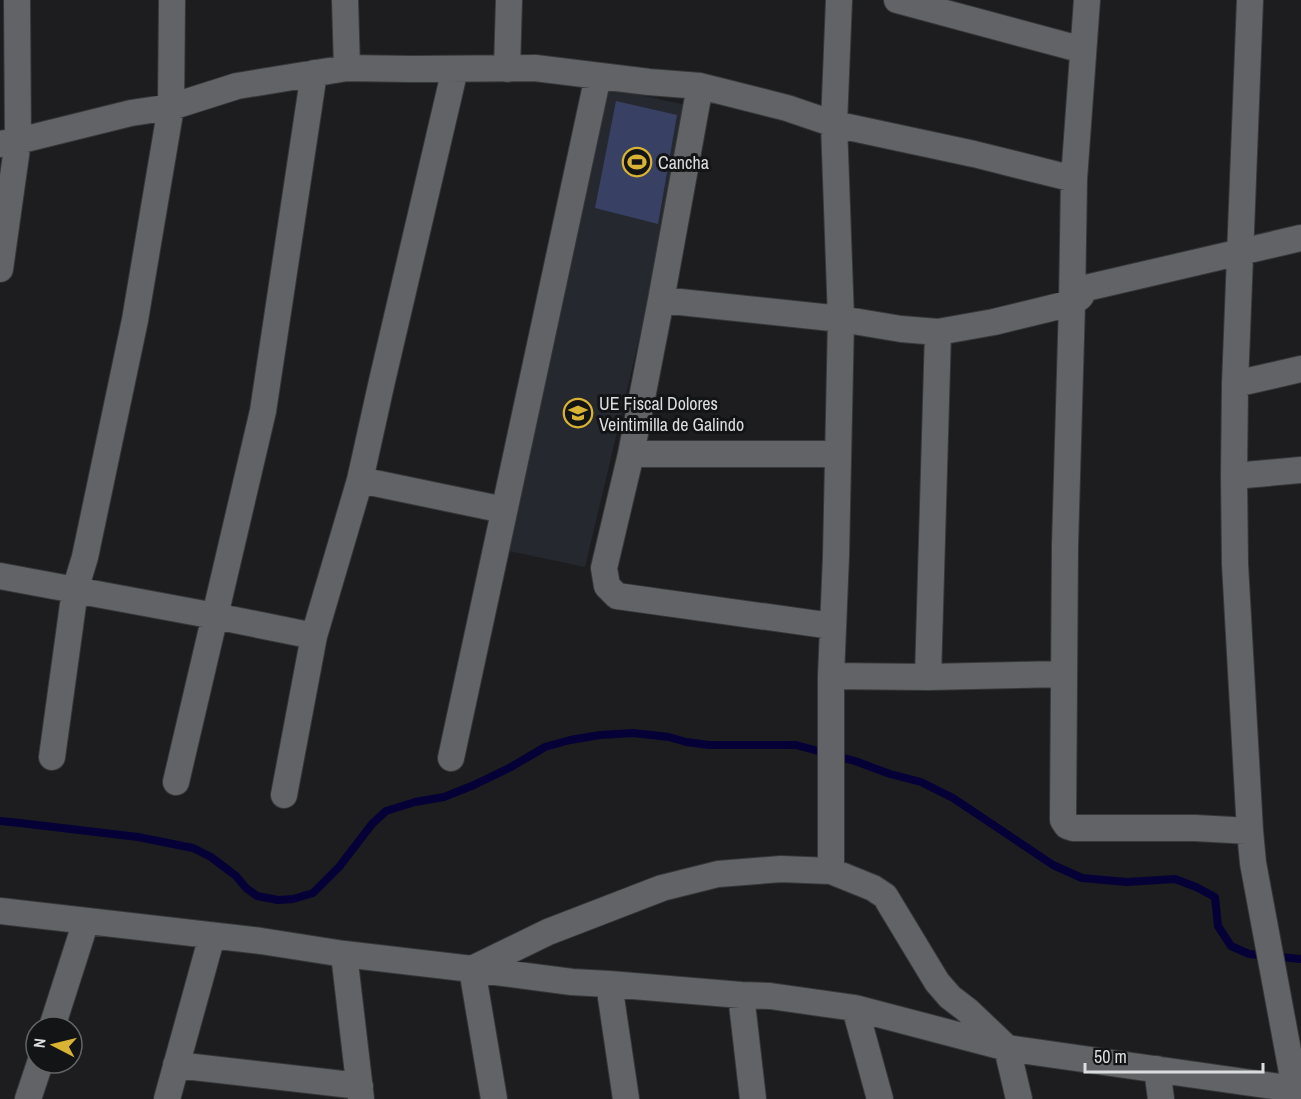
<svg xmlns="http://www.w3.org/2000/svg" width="1301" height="1099" viewBox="0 0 1301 1099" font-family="'Archivo Narrow',sans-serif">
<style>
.built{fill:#262830}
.garden{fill:#384164}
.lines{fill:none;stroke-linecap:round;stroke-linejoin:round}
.stream{stroke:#050137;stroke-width:8}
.minor-casing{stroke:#363738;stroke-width:28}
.minor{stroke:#626366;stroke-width:26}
.labels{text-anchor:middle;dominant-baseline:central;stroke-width:6;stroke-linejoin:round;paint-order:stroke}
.poi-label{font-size:18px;fill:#dcddde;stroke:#131416;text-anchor:start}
</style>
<rect width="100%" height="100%" fill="#1d1d20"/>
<path class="built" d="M608,88L686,105L654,276L585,567L504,550Z"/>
<path class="garden" d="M616,101L677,115L658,224L595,208Z"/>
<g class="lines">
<path class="stream" d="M0,821L20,823L138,837L193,848L211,857L236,876L246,888L257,896L278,900L293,899L313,893L339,867L372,824L386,811L415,802L444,797L474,785L511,767L545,747L570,740L600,735L633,733L669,737L686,742L709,745H796L855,761L890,774L921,782L953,798L1053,865L1082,878L1127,882L1175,879L1196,887L1215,897L1218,926L1231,946L1249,954L1301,959"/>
<g class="minor-casing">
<path id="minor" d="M345,0L347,68
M839,0L834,124L841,319L836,556L831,676L928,677L1064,674
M897,0L1083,50
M1087,0L1074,179L1072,303L1065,546L1063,820L1067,826L1073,828H1195L1250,831
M1250,0L1235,384L1234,476L1235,564L1250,831L1253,863L1297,1099
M507,69L509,0
M700,86L661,300L631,454L604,568L607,586L617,596L832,626
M0,144L18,141L131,113L171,107L237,86L347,68L412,69L535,68L649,82L700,86L787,108L834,124L974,154L1074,179
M0,269L18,141L17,0
M661,300L841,319L901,329L938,332L994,322L1072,303L1080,297L1086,288L1301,238
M1235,384L1301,369
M631,454H838
M1234,476L1301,470
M360,480L504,510
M0,576L215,616L314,636
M831,676V871
M928,677L938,332
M52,757L75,590L85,557L135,320L171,107L172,0
M451,758L598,76
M176,782L263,411L314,73
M284,795L314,636L360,480L382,381L455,69
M0,911L261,941L344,954L472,969L572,982L609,984L741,995L770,996L855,1008L1007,1048L1301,1090
M344,954L361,1099
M609,984L626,1099
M741,995L753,1099
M855,1008L880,1099
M52,1027L86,921
M176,1065L360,1086
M1157,1069L1161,1099
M28,1099L40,1063
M167,1099L212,936
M494,1099L472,969L548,932L662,888L718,874L781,869L831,871L873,888L885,896L937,982L950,997L967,1010L1007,1048L1019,1099"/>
</g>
<use href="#minor" class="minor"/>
</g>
<defs>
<g id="stadium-ring" transform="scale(1.5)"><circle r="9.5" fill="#131416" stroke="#d9b434" stroke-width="1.5"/><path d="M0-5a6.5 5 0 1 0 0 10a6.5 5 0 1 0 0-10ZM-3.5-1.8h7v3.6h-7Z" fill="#d9b434"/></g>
<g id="school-ring" transform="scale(1.5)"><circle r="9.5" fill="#131416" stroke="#d9b434" stroke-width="1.5"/><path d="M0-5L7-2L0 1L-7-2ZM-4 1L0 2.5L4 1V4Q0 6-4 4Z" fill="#d9b434"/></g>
</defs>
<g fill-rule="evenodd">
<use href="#stadium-ring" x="637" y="162"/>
<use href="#school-ring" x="578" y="413"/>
</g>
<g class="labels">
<g class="poi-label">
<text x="658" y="162">Cancha</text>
<text x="599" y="403">UE Fiscal Dolores<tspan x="599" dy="21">Veintimilla de Galindo</tspan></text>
</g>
</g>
<g transform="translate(54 1045) rotate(277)"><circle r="28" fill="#131416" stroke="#636466" stroke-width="1.5"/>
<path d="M0-4.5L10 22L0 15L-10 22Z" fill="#d9b434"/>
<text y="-9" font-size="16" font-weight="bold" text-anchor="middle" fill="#dcddde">N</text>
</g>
<path d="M1085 1063v9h178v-9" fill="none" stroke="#dcddde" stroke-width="3"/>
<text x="1094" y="1063" font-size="18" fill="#dcddde" stroke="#131416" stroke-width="4.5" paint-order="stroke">50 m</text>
</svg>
